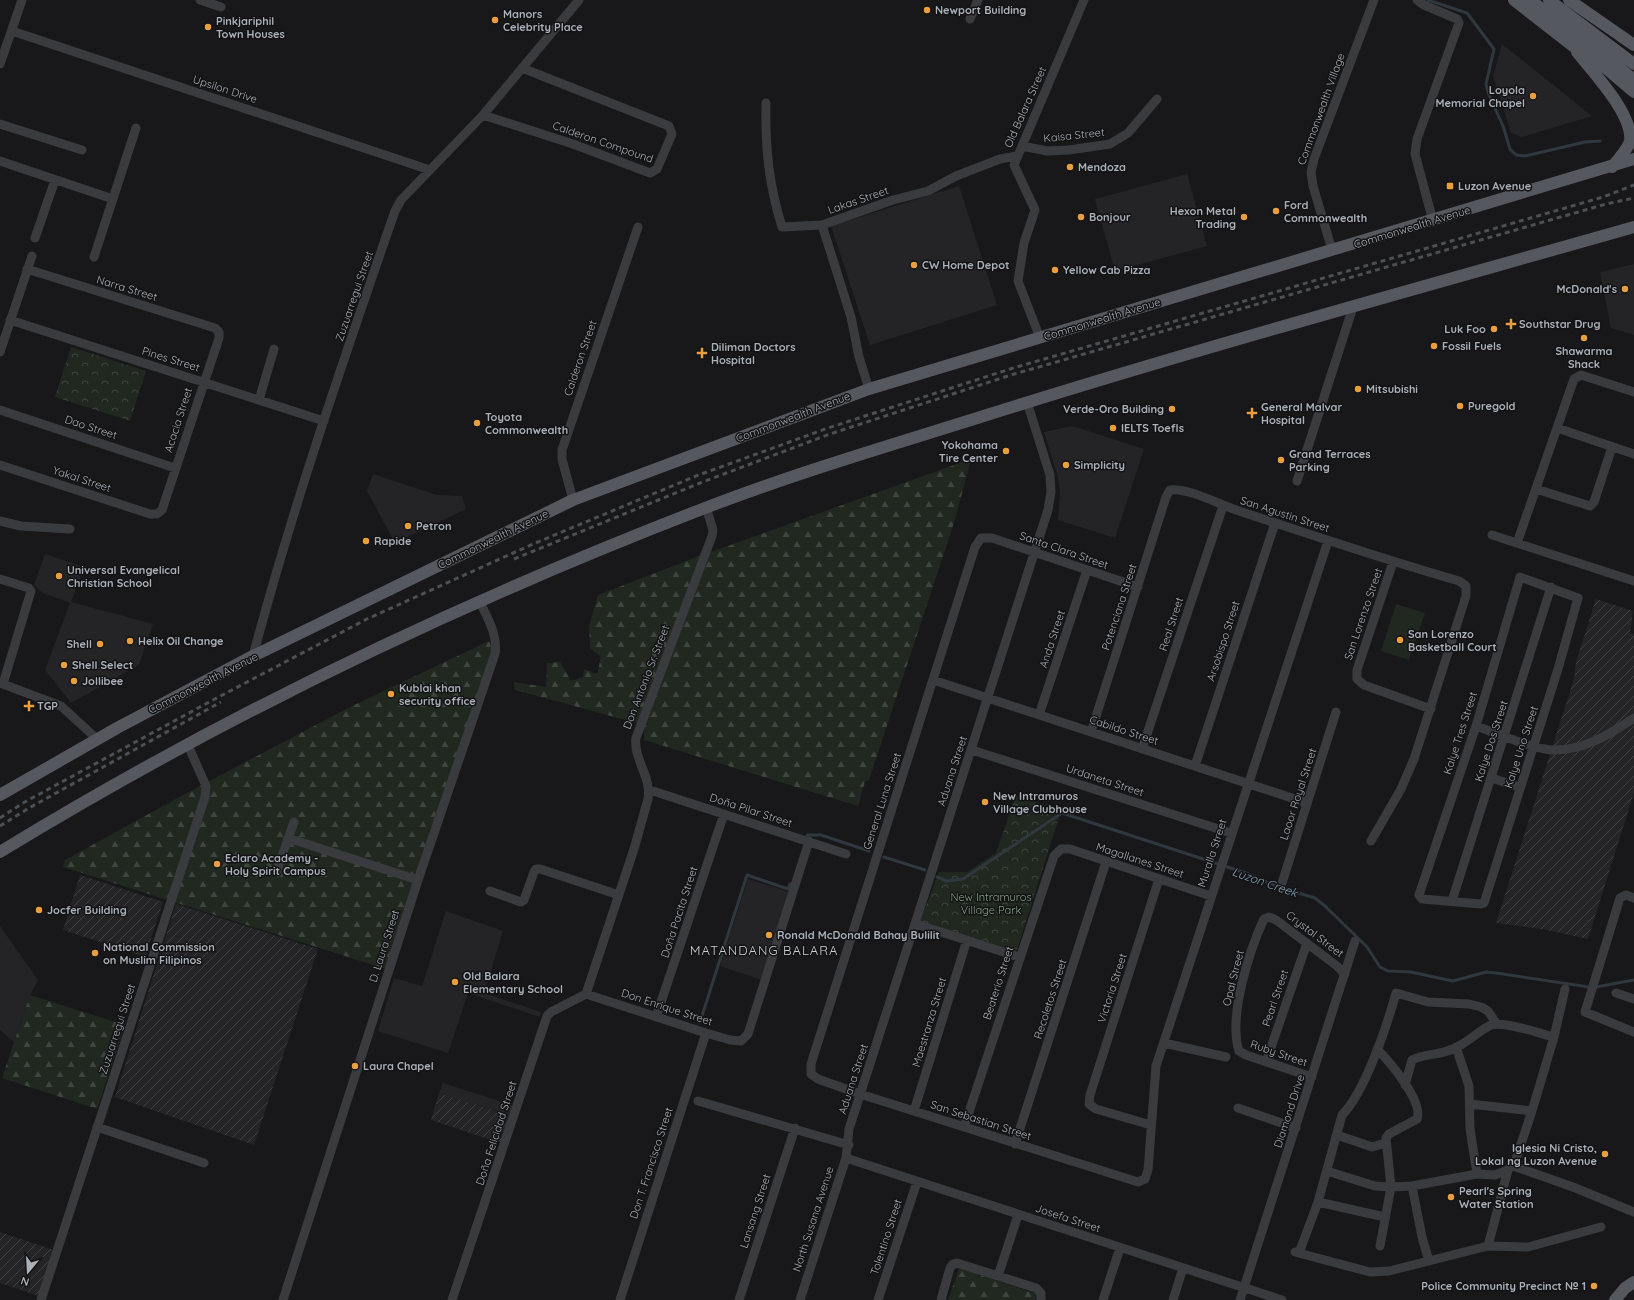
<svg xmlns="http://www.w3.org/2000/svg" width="1634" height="1300" viewBox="0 0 1634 1300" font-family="Quicksand,sans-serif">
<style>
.built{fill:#242427}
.industrial{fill:url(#industrial-furrows)}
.grass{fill:#202820}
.forest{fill:url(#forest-firs)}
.park{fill:url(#park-crowns)}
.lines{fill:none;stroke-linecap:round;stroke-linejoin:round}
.stream{stroke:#2e383e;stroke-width:3}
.minor{stroke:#393b3f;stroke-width:9}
.major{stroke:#55585e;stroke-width:12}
.rail{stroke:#4c4f54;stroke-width:3;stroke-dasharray:5 4;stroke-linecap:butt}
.poi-dot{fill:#ea9f3f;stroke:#131315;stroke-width:1.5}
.labels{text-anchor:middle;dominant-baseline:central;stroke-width:3;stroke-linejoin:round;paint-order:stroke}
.poi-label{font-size:11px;font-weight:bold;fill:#abb1b9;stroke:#131315;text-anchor:start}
.street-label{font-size:11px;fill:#abb1b9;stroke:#131315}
.park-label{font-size:11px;fill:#84a383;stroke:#131315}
.water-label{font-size:12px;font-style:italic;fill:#84a1b2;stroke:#131315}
.quarter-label{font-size:13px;letter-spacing:1px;fill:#cccfd5;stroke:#131315}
</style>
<defs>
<pattern id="industrial-furrows" width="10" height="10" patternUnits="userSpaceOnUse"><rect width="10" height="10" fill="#242427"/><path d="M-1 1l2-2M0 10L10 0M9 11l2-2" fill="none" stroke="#414144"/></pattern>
<pattern id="forest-firs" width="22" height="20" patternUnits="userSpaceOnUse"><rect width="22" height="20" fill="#202820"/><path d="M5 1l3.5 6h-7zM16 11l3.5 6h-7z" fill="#3e453e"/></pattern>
<pattern id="park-crowns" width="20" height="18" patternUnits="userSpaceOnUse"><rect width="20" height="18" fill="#202820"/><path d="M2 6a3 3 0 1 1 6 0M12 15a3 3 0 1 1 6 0" fill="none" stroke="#3e453e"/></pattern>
</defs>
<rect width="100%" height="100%" fill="#18181a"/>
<path class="built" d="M1502,44L1592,116L1522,137L1511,133L1493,76Z
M1187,174L1207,246L1115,271L1095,199Z
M959,186L997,305L870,345L831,226Z
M1634,264V335L1611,328L1600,272Z
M1072,426L1144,449L1115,538L1058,520L1060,493L1058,477L1044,432Z
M373,474L437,495L462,496L466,509L395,543L367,491Z
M45,554L84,567L71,602L153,624L139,665L71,703L45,670L70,603L43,593L34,585Z
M748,879L789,892L762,980L720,966Z
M446,911L503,931L484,993L541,1012L540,1017L468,993L448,1053L378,1031L394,978L422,986Z
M0,926L38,980L30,995L14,1042L0,1030Z
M443,1083L515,1106L512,1116L439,1093Z"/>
<path class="industrial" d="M1596,599L1633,611L1630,633L1634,634V793L1588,939L1542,929L1496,923L1574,679L1576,662Z
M80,875L163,902L145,957L63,930Z
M176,904L318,949L254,1145L115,1097Z
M439,1093L512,1116L503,1144L431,1120Z
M0,1232L54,1250L39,1296L0,1283Z"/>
<path class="grass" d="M1396,604L1425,613L1409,660L1381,651Z"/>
<path class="forest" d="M971,459L955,520L869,780L865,782L858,806L644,740V725L515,690L514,682L546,687L547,663L560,662L571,681L583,677L584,669L597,674L601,657L590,648L589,626L598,595L694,558Z
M489,641L493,652L386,969L63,867L65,860L183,795L350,707Z
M30,995L125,1025L97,1109L2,1078Z
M959,1268L1037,1294L1035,1300H948Z"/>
<path class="park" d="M71,347L146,371L130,421L55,397Z
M1016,795L1061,811L1016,953L920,922L939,872H967L996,853Z"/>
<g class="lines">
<path class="stream" d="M1428,0L1467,13L1494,49L1486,84L1489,95L1503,126L1510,149L1516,155L1525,156L1585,142L1600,141
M807,835H821L869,851
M884,857L925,870
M937,877L947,881L963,879L1062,813L1246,873L1276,886L1315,898L1325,906L1367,947L1380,967L1388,971L1411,972L1453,981L1486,972L1496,973L1589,987
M1596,987L1634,980
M700,1022L747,875L788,889L790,884"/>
<path class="minor" d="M200,0L221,7
M1417,0L1424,5L1457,19L1459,23L1417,139L1415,154L1433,221
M970,19L978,0
M12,31L430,170
M0,64L22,0
M766,103C765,148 769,185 782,227L822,225L893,200L928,191L956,176L1000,159L1017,156
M483,115L573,144L650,173L657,169L672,134L669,126L522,68
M0,124L82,150
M1022,146L1047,151L1069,150L1110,144L1128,133L1157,99
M0,161L113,199
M822,225L851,317L859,357L869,389
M35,238L55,180
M1332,250L1313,186L1311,172L1314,159L1374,0
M94,257L136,128
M10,320L324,421
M1040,338L1018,281L1024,243L1035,210L1014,165L1084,0
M0,352L32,256
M259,400L274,349
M0,410L175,468
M1557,428L1634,454
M0,465L150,514H157L162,510L219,338V332L215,328L27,269
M1297,481L1353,307
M1536,489L1590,506L1594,502L1612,447
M573,500L562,459V450L638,227
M0,521L21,526L70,529
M1492,535L1634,581
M1517,543L1574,379L1581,375L1634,392
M1393,562L1357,670V679L1364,685L1431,709
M1520,577L1578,598L1558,669L1484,903L1481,904L1422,899L1419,895L1476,726Z
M0,579L29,588L31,591L3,684
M1138,587L992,538H981L975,547L811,1064V1074L818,1079L860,1094L1138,1182L1145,1179L1148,1170L1156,1066L1328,541
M253,656C293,506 344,358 395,211L401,200L483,115L579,0
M933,680L1307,803
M0,683L61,706L97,739
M1039,715L1087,570
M1476,726C1497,733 1534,750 1555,750C1585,750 1610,734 1634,718
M1091,732L1166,497L1170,490C1190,488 1220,505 1239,511C1312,535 1385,560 1459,581L1466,586V596L1414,759L1401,789L1371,841
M1142,749L1223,506
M972,750L1231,833
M1195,766L1275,523
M1492,778L1519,787
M650,790L846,854
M288,838L418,880
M277,870L294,822
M1282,883L1336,712
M490,891L521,902L524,900L534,872L536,869H540L619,895
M1634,898L1626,895L1620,898L1585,1012L1634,1032
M1452,901L1551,587
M916,924L1019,957
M1616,993L1634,999
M586,994L634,849L648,799C652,777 633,759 636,738L712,536L713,530L706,507
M586,994L706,1033L730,1040L741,1041L748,1034L809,841
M656,1017L724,814
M1164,1043L1226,1057
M1456,1047L1469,1086L1470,1129L1477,1174
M1377,1049C1389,1061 1424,1102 1417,1119L1389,1134L1386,1138L1391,1187L1380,1246
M1266,1062L1307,943
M1312,1077L1246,1055L1239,1051C1228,1017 1249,951 1264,919L1269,917L1276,920L1337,966L1345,974
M1405,1085L1412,1060C1424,1054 1439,1055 1453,1049C1467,1043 1476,1033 1489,1026C1500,1019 1541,1034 1554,1037
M698,1101L849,1145
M1470,1104L1532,1111
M1238,1108L1296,1128
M914,1111L967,940
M1151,1125L1096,1109L1089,1104L1090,1095L1159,879
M97,1127L204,1163
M964,1127L1054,856L1061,849H1070L1211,896
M1337,1135L1372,1147L1385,1143
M1015,1144L1106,862
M846,1158L1282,1300
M1513,1166L1573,1187L1634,1212
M1327,1171L1375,1186L1391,1187L1412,1186L1477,1174L1495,1175L1508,1170L1516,1159L1532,1111L1554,1037L1565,989
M1412,1186L1422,1237L1429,1261
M1318,1202L1385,1217
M1488,1246L1508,1170
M1295,1252L1370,1272L1389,1271L1488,1246L1528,1247L1601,1227
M1299,1253L1318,1202L1342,1115C1365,1092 1387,1026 1396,993L1428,1002L1469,1004L1481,1007L1488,1011L1496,1023
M998,1276L1018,1215
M41,1300L205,797L206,786L187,743
M283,1300L418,880L495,654C498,635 488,619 480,602
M452,1300L547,1016L551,1012L586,994
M620,1300L706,1033
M739,1300L795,1128
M800,1300L846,1158L849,1129L1048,510L1051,492L1050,475L1027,402
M878,1300L917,1182
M941,1300L950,1268L953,1264L957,1263L1036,1288L1041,1293V1300
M1103,1300L1120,1248
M1173,1300L1183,1268
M1240,1300L1355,941"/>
<path class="major" d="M1514,0L1573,46L1594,58L1634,92
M1530,0L1606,57L1634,80
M1549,0L1634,64
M1569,0L1634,45
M1577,52C1593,72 1634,115 1630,142C1626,151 1618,160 1612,167
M0,795L117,728L247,659L573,500L869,389L1634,159
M0,852C224,715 461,602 705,508C798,472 895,444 990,414C1203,347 1419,288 1634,227
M1615,1300L1625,1288L1634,1282"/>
<path class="rail" d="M514,559L700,483L830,434L1011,375L1606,204L1634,198
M0,818L23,803L211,701L367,619L533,544L696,476L828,428L1010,369L1603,197L1634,185
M0,826L29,808L221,702"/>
</g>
<g class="poi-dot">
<circle cx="927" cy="10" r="4"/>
<circle cx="495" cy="20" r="4"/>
<circle cx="208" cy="27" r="4"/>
<circle cx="1533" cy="96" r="4"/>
<circle cx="1070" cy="167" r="4"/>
<rect x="1446" y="182" width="8" height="8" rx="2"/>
<circle cx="1276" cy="211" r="4"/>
<circle cx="1081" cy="217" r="4"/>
<circle cx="1244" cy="217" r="4"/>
<circle cx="914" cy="265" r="4"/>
<circle cx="1055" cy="270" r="4"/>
<circle cx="1625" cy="289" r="4"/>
<path d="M1509 318h4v4h4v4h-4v4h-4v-4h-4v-4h4z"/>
<circle cx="1494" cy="329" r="4"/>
<circle cx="1584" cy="338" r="4"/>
<circle cx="1434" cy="346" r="4"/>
<path d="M700 347h4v4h4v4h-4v4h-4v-4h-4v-4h4z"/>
<circle cx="1358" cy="389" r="4"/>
<circle cx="1460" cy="406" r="4"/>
<circle cx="1172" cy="409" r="4"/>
<path d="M1250 407h4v4h4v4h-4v4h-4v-4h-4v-4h4z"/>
<circle cx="477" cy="423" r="4"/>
<circle cx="1113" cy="428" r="4"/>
<circle cx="1006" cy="451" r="4"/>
<circle cx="1281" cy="460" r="4"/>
<circle cx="1066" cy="465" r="4"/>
<circle cx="408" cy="526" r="4"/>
<circle cx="366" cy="541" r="4"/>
<circle cx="59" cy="576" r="4"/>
<circle cx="1400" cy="640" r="4"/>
<circle cx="130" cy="641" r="4"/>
<circle cx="100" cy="644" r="4"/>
<circle cx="64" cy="665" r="4"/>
<circle cx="74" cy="681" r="4"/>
<circle cx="391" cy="694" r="4"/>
<path d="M27 700h4v4h4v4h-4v4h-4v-4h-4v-4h4z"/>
<circle cx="985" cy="802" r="4"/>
<circle cx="217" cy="864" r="4"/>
<circle cx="39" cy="910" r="4"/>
<circle cx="769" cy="935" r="4"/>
<circle cx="95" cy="953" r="4"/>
<circle cx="455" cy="982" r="4"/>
<circle cx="355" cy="1066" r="4"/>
<circle cx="1605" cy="1154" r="4"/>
<circle cx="1451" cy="1197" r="4"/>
<circle cx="1594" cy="1286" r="4"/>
</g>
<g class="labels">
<g class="poi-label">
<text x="935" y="10">Newport Building</text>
<text x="503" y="14">Manors<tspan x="503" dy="13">Celebrity Place</tspan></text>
<text x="216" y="21">Pinkjariphil<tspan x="216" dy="13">Town Houses</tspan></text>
<text x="1525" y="90" text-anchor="end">Loyola<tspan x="1525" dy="13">Memorial Chapel</tspan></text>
<text x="1078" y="167">Mendoza</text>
<text x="1458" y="186">Luzon Avenue</text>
<text x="1284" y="205">Ford<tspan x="1284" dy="13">Commonwealth</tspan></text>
<text x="1236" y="211" text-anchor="end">Hexon Metal<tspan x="1236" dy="13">Trading</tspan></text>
<text x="1089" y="217">Bonjour</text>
<text x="922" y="265">CW Home Depot</text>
<text x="1063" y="270">Yellow Cab Pizza</text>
<text x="1617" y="289" text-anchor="end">McDonald's</text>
<text x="1519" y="324">Southstar Drug</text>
<text x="1486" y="329" text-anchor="end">Luk Foo</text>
<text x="1442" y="346">Fossil Fuels</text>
<text x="711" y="347">Diliman Doctors<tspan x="711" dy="13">Hospital</tspan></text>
<text x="1584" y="351" text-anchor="middle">Shawarma<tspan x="1584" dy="13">Shack</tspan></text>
<text x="1366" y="389">Mitsubishi</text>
<text x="1468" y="406">Puregold</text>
<text x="1261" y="407">General Malvar<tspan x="1261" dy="13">Hospital</tspan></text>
<text x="1164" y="409" text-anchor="end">Verde-Oro Building</text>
<text x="485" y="417">Toyota<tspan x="485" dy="13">Commonwealth</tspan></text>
<text x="1121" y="428">IELTS Toefls</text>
<text x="998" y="445" text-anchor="end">Yokohama<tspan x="998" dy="13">Tire Center</tspan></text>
<text x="1289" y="454">Grand Terraces<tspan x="1289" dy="13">Parking</tspan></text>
<text x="1074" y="465">Simplicity</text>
<text x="416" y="526">Petron</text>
<text x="374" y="541">Rapide</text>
<text x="67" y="570">Universal Evangelical<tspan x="67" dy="13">Christian School</tspan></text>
<text x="1408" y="634">San Lorenzo<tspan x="1408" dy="13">Basketball Court</tspan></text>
<text x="138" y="641">Helix Oil Change</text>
<text x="92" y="644" text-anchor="end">Shell</text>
<text x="72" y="665">Shell Select</text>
<text x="82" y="681">Jollibee</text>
<text x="399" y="688">Kublai khan<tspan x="399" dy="13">security office</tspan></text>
<text x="37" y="706">TGP</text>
<text x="993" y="796">New Intramuros<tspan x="993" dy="13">Village Clubhouse</tspan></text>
<text x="225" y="858">Eclaro Academy -<tspan x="225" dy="13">Holy Spirit Campus</tspan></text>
<text x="47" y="910">Jocfer Building</text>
<text x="777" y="935">Ronald McDonald Bahay Bulilit</text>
<text x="103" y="947">National Commission<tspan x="103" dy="13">on Muslim Filipinos</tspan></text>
<text x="463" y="976">Old Balara<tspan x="463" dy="13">Elementary School</tspan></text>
<text x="363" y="1066">Laura Chapel</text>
<text x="1597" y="1148" text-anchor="end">Iglesia Ni Cristo,<tspan x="1597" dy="13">Lokal ng Luzon Avenue</tspan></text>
<text x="1459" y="1191">Pearl's Spring<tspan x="1459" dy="13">Water Station</tspan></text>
<text x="1586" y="1286" text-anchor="end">Police Community Precinct № 1</text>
</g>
<g class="street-label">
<text transform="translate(225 89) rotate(18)">Upsilon Drive</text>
<text transform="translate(1025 107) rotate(-66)">Old Balara Street</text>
<text transform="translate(1321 109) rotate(-70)">Commonwealth Village</text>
<text transform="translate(1074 135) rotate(-6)">Kaisa Street</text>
<text transform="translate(603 142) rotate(19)">Calderon Compound</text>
<text transform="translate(858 200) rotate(-19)">Lakas Street</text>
<text transform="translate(1412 227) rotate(-17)">Commonwealth Avenue</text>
<text transform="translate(127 288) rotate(17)">Narra Street</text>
<text transform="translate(354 296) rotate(-71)">Zuzuarregui Street</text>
<text transform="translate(1102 319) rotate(-17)">Commonwealth Avenue</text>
<text transform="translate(580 358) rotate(-71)">Calderon Street</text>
<text transform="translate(171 359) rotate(17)">Pines Street</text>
<text transform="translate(793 417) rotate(-21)">Commonwealth Avenue</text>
<text transform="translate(178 420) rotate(-72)">Acacia Street</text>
<text transform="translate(91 427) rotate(18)">Dao Street</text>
<text transform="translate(82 479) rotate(18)">Yakal Street</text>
<text transform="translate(1285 514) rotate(18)">San Agustin Street</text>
<text transform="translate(493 539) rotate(-26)">Commonwealth Avenue</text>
<text transform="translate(1064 550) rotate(19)">Santa Clara Street</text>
<text transform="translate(1119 607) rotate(-72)">Potenciana Street</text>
<text transform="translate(1363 614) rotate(-71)">San Lorenzo Street</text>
<text transform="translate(1171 624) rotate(-72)">Real Street</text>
<text transform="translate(1052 639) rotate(-72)">Anda Street</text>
<text transform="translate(1223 641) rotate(-72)">Arsobispo Street</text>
<text transform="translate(646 677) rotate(-69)">Don Antonio Sr. Street</text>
<text transform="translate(203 683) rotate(-27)">Commonwealth Avenue</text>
<text transform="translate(1124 730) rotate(18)">Cabildo Street</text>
<text transform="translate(1460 733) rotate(-72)">Kalye Tres Street</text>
<text transform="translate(1491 741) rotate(-72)">Kalye Dos Street</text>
<text transform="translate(1521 747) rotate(-72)">Kalye Uno Street</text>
<text transform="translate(952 771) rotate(-72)">Aduana Street</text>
<text transform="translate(1105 780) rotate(18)">Urdaneta Street</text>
<text transform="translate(1298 794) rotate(-72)">Laoor Royal Street</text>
<text transform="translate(882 801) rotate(-72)">General Luna Street</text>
<text transform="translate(751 810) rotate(18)">Doña Pilar Street</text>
<text transform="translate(1212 853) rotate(-72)">Muralla Street</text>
<text transform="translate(1140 860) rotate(18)">Magallanes Street</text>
<text transform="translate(679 912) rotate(-72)">Doña Pacita Street</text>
<text transform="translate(1315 934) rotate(37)">Crystal Street</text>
<text transform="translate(384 946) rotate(-72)">D. Laura Street</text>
<text transform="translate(1233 978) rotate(-76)">Opal Street</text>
<text transform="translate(998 983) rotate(-72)">Beaterio Street</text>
<text transform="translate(1112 988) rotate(-72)">Victoria Street</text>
<text transform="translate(1275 998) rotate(-71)">Pearl Street</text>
<text transform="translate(1050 999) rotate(-72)">Recoletos Street</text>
<text transform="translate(667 1007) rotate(18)">Don Enrique Street</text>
<text transform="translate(929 1022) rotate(-73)">Maestranza Street</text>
<text transform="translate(117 1029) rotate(-72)">Zuzuarregui Street</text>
<text transform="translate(1279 1053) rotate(19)">Ruby Street</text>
<text transform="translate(853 1079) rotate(-72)">Aduana Street</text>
<text transform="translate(1289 1111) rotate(-72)">Diamond Drive</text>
<text transform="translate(981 1120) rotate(18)">San Sebastian Street</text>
<text transform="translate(496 1133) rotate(-72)">Doña Felicidad Street</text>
<text transform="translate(651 1163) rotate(-72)">Don T. Francisco Street</text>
<text transform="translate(755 1211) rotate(-72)">Lansang Street</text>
<text transform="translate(1068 1218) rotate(18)">Josefa Street</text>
<text transform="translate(813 1219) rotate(-72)">North Susana Avenue</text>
<text transform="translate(886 1237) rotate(-72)">Tolentino Street</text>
</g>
<g class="park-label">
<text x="991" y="897">New Intramuros<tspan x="991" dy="13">Village Park</tspan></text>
</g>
<g class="water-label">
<text transform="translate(1265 882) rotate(19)">Luzon Creek</text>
</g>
<g class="quarter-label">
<text x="764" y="950">MATANDANG BALARA</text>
</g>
</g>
<g transform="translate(28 1272) rotate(198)" stroke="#131315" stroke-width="3" paint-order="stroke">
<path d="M0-3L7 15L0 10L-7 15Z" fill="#abb1b9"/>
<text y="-6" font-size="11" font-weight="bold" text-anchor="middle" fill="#abb1b9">N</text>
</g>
</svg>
